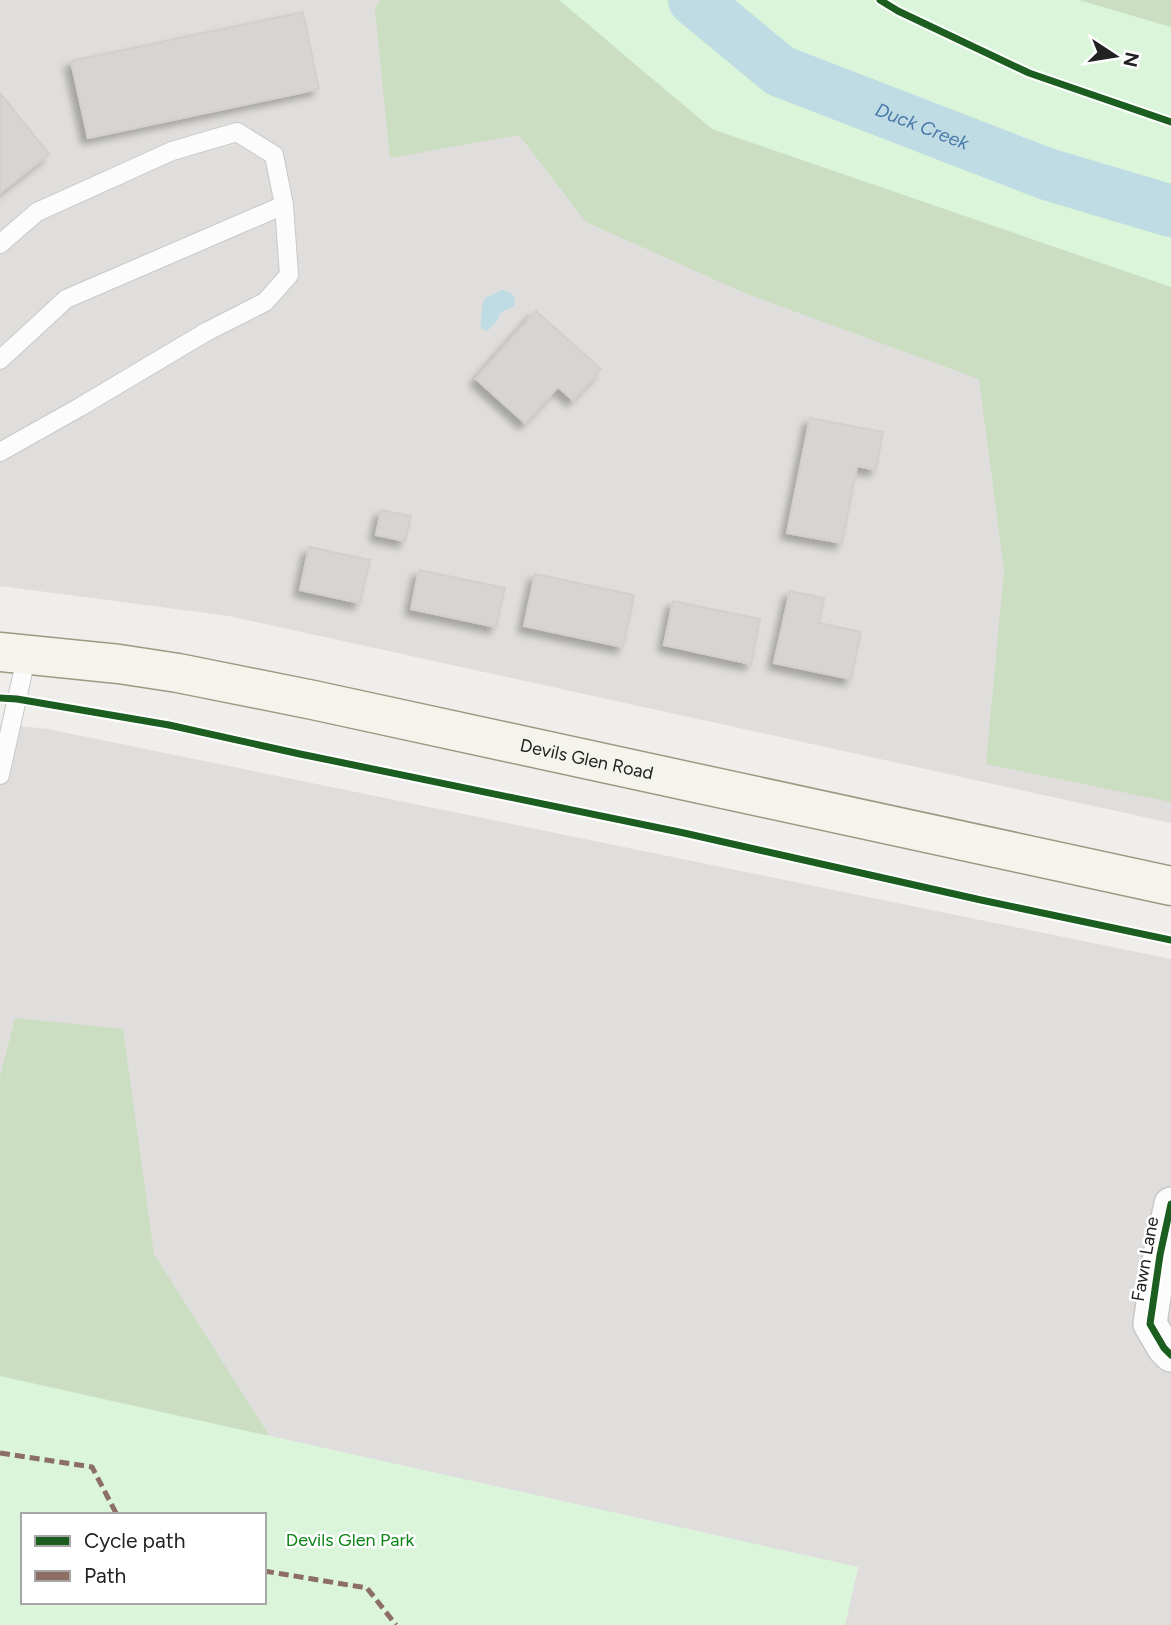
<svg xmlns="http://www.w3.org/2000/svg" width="1171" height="1625" viewBox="0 0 1171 1625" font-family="Figtree,sans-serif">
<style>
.residential{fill:#dfdedc}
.forest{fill:#cbdec1;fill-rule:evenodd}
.park{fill:#daf5da;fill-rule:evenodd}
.water{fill:#bfdbe3}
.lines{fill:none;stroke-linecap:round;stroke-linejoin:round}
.river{stroke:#bfdbe3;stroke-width:52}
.building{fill:#d7d4d2;stroke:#d3d0cc;stroke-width:2;filter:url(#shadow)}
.lane-casing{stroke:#c9c8c7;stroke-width:20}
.street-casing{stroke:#c9c8c7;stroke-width:36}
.secondary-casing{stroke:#999a82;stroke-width:41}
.lane{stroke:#fdfcfc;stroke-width:18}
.street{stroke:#fdfcfc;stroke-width:33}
.secondary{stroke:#f4f4ed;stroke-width:38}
.quiet{stroke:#8d6e63;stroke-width:5;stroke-dasharray:10 5;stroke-linecap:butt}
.cycleway-casing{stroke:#fff;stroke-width:11}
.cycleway{stroke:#1b5e20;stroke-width:7}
.labels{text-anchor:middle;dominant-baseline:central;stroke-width:5;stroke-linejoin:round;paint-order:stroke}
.street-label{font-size:18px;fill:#222;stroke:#fff}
.park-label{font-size:18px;fill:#0c8416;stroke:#fff}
.water-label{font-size:19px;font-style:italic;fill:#4a7aab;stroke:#fff}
</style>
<defs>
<filter id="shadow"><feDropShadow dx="-6" dy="6" stdDeviation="3.5" flood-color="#0004"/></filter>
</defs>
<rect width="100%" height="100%" fill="#f0eeeb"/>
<path class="residential" d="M0,0H559L1171,287V823L229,616L0,586Z
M0,724L48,729L1171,959V1625H845L858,1567L0,1376Z"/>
<path class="forest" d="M380,0H621L1171,236V802L986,764L1004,570L979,379L747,294L586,222L519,135L390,158L375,9Z
M1054,0H1171V62Z
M15,1018L123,1029L154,1254L284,1459L842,1571L0,1625V1077ZM23,1515H264V1602H23Z"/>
<path class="park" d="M559,0H1079L1171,27V287L712,129Z
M0,1376L858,1567L845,1625H0ZM23,1515H264V1602H23Z"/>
<path class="water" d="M503,290L512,293C521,310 509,306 501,313C499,314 497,321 496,323C493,325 490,327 488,331L480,328C483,319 479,307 486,297C493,296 496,291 503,290Z"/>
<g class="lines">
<path class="river" id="s1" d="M694,0L780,71L1047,174L1171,211"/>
</g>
<path class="building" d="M303,12L319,89L88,138L71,61Z
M0,93L49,154L0,193Z
M536,311L601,369L573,400L558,387L525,423L476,379Z
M810,418L883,432L876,470L857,466L842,543L787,533Z
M381,510L411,516L405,541L376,535Z
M309,547L370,560L360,603L300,590Z
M419,570L505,588L496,627L411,609Z
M535,574L634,595L623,647L524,626Z
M790,591L824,598L819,623L861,632L851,679L774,663Z
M673,601L760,619L751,664L664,645Z"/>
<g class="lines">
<g class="lane-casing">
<path id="lane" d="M0,244L37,212L172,151L237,132L274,155L284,205L66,299L0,360
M0,452L80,407L206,332L265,302L289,275L284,205
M0,775L27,654"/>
</g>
<g class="street-casing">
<path id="street" d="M1171,1204L1160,1255L1150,1324L1164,1348L1171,1355"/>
</g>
<g class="secondary-casing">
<g id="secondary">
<path id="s2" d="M0,652L119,664L178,673L313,700L1171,886"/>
</g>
</g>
<use href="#lane" class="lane"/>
<use href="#street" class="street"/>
<use href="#secondary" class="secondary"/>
<path class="quiet" d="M0,1453L92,1467L117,1515
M264,1571L367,1588L396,1625"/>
<g class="cycleway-casing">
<path id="cycleway" d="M880,0L898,11L1029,73L1171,122
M0,698L17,699L169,725L300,754L684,833L981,900L1171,940
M1171,1204L1160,1255L1150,1324L1164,1348L1171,1355"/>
</g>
<use href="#cycleway" class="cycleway"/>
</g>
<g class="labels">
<g class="street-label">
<text stroke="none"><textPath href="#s2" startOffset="597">Devils Glen Road</textPath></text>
<text transform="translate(1145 1259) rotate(-80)">Fawn Lane</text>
</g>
<g class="park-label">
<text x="350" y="1540">Devils Glen Park</text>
</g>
<g class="water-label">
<text stroke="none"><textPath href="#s1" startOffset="264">Duck Creek</textPath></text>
</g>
</g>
<rect x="21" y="1513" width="245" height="91" fill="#ffffff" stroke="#a7a7a7" stroke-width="2"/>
<rect x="35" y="1536" width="35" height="10" fill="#1b5e20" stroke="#a7a7a7" stroke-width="2"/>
<text x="84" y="1548" font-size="21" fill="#222222">Cycle path</text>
<rect x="35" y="1571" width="35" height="10" fill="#8d6e63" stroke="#a7a7a7" stroke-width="2"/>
<text x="84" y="1583" font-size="21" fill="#222222">Path</text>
<g transform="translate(1115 56) rotate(102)" stroke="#ffffff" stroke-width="5" paint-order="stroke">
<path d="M0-5L12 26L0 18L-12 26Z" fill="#222222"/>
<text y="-10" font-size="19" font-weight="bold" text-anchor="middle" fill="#222222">N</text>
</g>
</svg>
